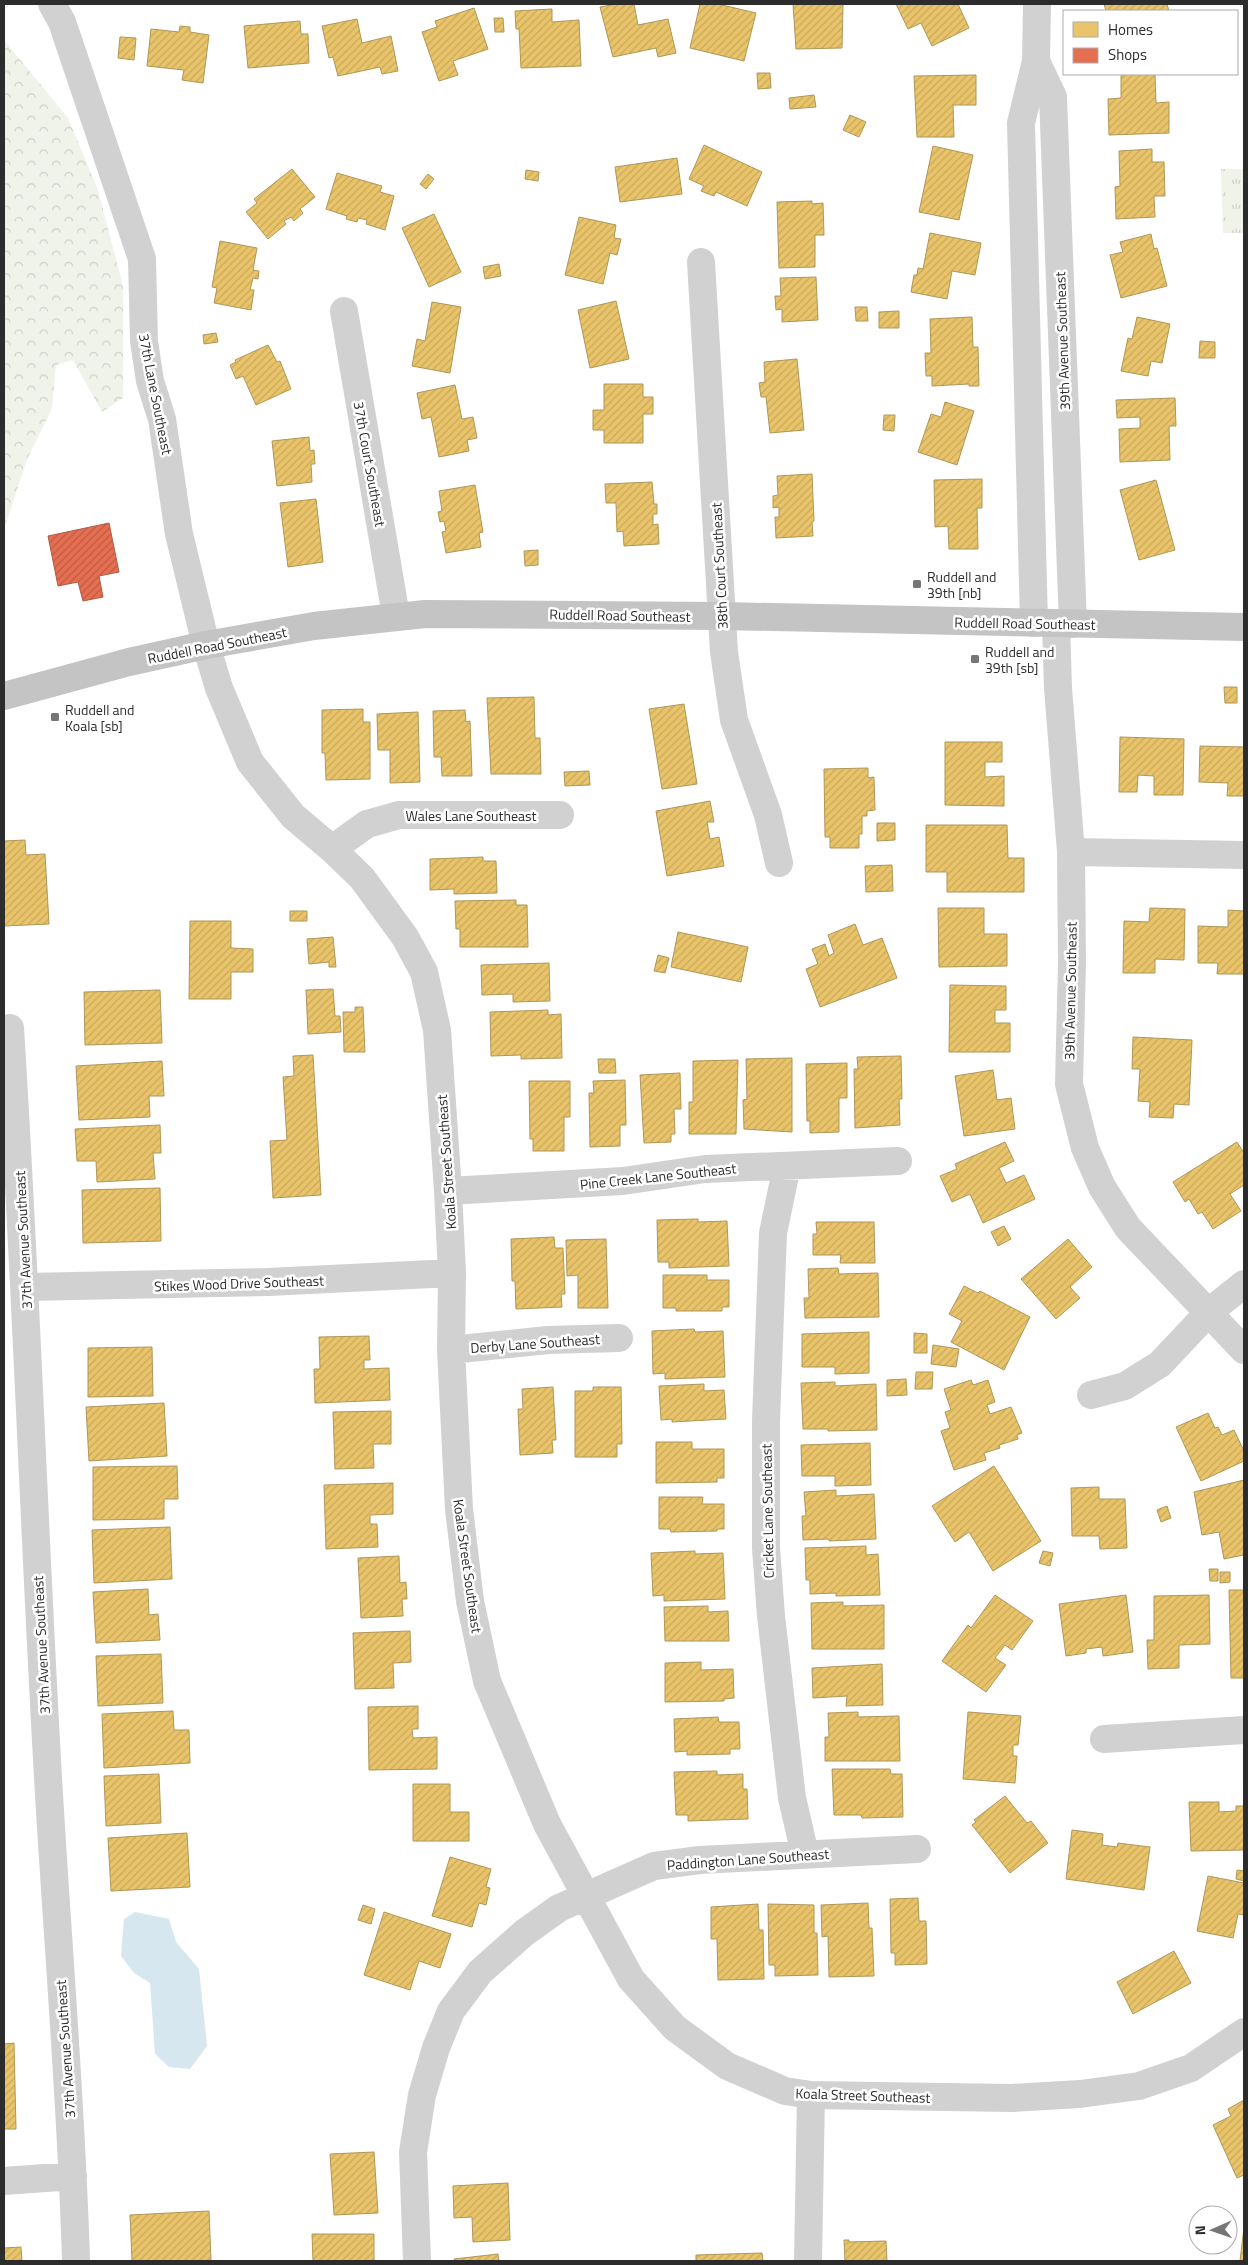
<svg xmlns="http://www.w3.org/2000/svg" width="1248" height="2265" viewBox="0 0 1248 2265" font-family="'Titillium Web',sans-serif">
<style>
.forest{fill:url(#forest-crowns)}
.park{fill:url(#park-tufts)}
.water{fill:#d6e7f0}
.homes{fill:url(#homes-hatch);stroke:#b09657}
.shops{fill:url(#shops-hatch);stroke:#af5b46}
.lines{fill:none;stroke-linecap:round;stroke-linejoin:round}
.minor{stroke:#d1d1d1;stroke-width:28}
.major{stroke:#c4c4c4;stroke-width:28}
.poi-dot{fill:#767676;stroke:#fff;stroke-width:2}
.labels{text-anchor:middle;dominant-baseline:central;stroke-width:5;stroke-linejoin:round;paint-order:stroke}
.street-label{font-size:14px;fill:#2c2c2c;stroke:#fff}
.poi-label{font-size:14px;fill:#2c2c2c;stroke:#fff;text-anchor:start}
</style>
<defs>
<pattern id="forest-crowns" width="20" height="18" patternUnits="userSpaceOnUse" patternTransform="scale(1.25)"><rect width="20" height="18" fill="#f0f3ea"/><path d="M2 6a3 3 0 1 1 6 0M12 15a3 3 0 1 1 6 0" fill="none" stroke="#ced0c9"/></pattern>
<pattern id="park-tufts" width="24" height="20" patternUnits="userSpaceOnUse" patternTransform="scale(1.25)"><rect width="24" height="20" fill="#f0f3ea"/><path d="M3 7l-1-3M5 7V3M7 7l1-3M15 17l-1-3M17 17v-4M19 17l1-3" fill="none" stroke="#ced0c9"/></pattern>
<pattern id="homes-hatch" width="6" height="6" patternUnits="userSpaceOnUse" patternTransform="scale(1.25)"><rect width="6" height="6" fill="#e9c46a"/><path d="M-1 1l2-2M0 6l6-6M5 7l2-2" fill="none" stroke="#c8a95c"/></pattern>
<pattern id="shops-hatch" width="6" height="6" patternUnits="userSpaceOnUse" patternTransform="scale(1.25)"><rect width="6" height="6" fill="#e76f51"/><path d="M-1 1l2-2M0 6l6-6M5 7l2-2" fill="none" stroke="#bb5b43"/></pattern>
</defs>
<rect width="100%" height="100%" fill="#fff"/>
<path class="forest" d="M4,40L68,118L98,190L123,286V398L102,412L73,360L56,365L52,408L27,460L4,529Z"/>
<path class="park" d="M1221,169H1244V233H1223Z"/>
<path class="water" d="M135,1912L169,1919L176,1942L199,1969L207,2046L190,2069L169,2067L155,2054L150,1983L134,1973L121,1956L124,1919Z"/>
<path class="homes" d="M617,4H634L638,25L668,19L676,53L658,57L656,48L613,57L600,7Z
M700,4H718L756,13L744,61L690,48Z
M793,4H843L842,48L796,49Z
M896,4H958L969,28L932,46L921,23L908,29Z
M1104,4H1167L1169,11H1106Z
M474,8L488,49L453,61L458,75L439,81L422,32L437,27L435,21Z
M552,9V22L579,20L581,66L521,68L519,29H516L515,11Z
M494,18H503L504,32H495Z
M357,19L362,43L391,36L398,71L382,74L380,67L338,76L333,57L329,58L322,26Z
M300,21L301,34H308L309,63L248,68L244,26Z
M180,26L190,27V32L209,35L203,83L182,80L184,70L147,66L151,29L179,32Z
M120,37L136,38L134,60L118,58Z
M757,73H770L771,88L758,89Z
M1121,74H1155L1156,103L1169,102V133L1109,135L1108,99L1121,98Z
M976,75V105H953L954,137H917L914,76Z
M814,95L816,107L790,109L789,98Z
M850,115L866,122L859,137L843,130Z
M704,145L762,172L747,206L716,192L714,196L701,191L704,186L689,179Z
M933,146L973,155L959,220L919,212Z
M1152,149V162H1164L1165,196H1154L1155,217L1116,219L1115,187L1120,186L1119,151Z
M677,158L682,194L620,202L615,167Z
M292,169L315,197L300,209L303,213L294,221L291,217L284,221L286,224L268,239L246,212L257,203L254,199Z
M526,170L539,172L538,181L525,179Z
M337,173L382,186L380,192L394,196L385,230L366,224L367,220L358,218L357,222L346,219L347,216L326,209Z
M428,174L434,179L426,189L420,184Z
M812,201V204L823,203L824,235H815V267L779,268L777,202Z
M434,214L461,272L429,287L402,228Z
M579,217L616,225L614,238L621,239L617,255L610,253L603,284L565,275Z
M930,233L981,243L975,275L952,271L947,299L911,292L914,275H917L918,268L923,269Z
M1151,234L1154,249L1157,248L1167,286L1121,298L1110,255L1123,252L1120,242Z
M220,241L257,248L253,270L259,271L258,279L253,278L250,290H254L251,310L214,303L217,288L212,287Z
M499,264L501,276L485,279L483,267Z
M816,277L818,320L782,322V309L776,310L775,296H781L780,278Z
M616,301L629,359L590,368L578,310Z
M432,302L461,307L450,373L412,366L417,339L425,341Z
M855,307H867L868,321H856Z
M899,311V328H879V312Z
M972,317L973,347H978L979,386H969V384L932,386V376H926L925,353H931L930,319Z
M1137,317L1170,324L1162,363L1151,361L1148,376L1121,371L1128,338L1132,339Z
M216,333L218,342L204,344L203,335Z
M1200,341L1215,342V358H1199Z
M268,345L277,362L280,361L291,389L256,405L243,376L236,379L230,365L236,362L235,360Z
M797,359L804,430L770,433L766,397H761L759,383L765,382L764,362Z
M604,384H643V397H653V414H643V443H604V430H593V410H604Z
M455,385L462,419L473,417L477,438L467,440L469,451L439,457L431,417L422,419L417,393Z
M1175,398L1176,426H1169L1170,460L1120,462L1119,429L1140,428V417L1117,418L1116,400Z
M945,402L974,411L957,465L918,452L931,414L941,417Z
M884,415H895L894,431L883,430Z
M309,437L310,451L314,450L315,464H311L312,482L277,486L272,441Z
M812,474L814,521L812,522L813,536L776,538L775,517H779V507L773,508V496L778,495L777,476Z
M982,479V508H977L978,549H949L948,526L935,527L934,480Z
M1156,480L1175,550L1139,560L1120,490Z
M652,482L654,504H657V514H653V525L658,524L659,544L624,546L623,531L617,532L616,503H606L605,484Z
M475,485L483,532L479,533L481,547L446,553L442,532L446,531L444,521L440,522L438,512L442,511L439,491Z
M316,499L323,562L288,567L280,503Z
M538,550V565L525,566L524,551Z
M1224,687H1237V703H1225Z
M534,697L535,738H540L541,774H491L487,698Z
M684,704L697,784L662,789L649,709Z
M363,709V722H370V779L326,780L325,753H322V710Z
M465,710L466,722L470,721L472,776H442L441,757H434L433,711Z
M418,712L420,782L390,783V750H378L377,714Z
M1120,737L1184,739L1183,795H1154V776L1138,775L1137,792H1119Z
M945,742H1002V762H985V777L1004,776V806L945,805Z
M1200,746L1244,747V796H1227L1228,783L1199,782Z
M868,768V778L874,777L875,810L867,811V816H862V834H859V848H830V837H825L824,769Z
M589,771L590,785L565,786L564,772Z
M710,801L714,822H707L710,839L719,837L724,866L667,876L656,811Z
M877,823H895V840L877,841Z
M926,825H1007L1008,858H1024V892H947V872H926Z
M25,840L26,855L45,854L49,924L4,926V841Z
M483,857V861H496L497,893L454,894V889L430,890V859Z
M892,865L893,891L866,892L865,866Z
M516,900V905H527L528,947H460V929H456L455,901Z
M938,908H984V934H1007V966L939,967Z
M1150,908L1185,909L1184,960L1155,959V973H1123L1124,921L1149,922Z
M1228,910L1244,911V974H1217L1218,963H1198V926L1228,927Z
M290,911H307V921H290Z
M190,921H231V948L253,949V972H231V999H189Z
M855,924L863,945L882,938L897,978L820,1007L806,969L818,964L812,949L825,944L829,956L834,953L828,935Z
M678,932L748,947L741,982L671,967Z
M333,937L336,967H329V962L309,964L307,939Z
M658,955L669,958L665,973L654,971Z
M549,963L550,1001L513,1002V994L482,995L481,965Z
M950,985L1006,986V1010H995V1023H1010V1052H949Z
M333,989L335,1016H340L341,1032L308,1034L306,990Z
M160,990L162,1043L85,1045L84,992Z
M355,1007H363L365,1052H344L343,1012H355Z
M548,1010V1015L561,1014L562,1058L521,1059V1055L491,1056L490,1012Z
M1133,1037L1192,1040L1189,1105L1174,1104L1173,1118L1149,1117L1150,1102L1138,1101L1140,1069H1132Z
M313,1055L321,1195L273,1198L270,1141L287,1140L283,1077L294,1076L293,1056Z
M901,1056L902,1099H899L900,1125L855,1128L854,1069H858L857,1057Z
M792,1058V1132L744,1129L743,1100L747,1099L746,1059Z
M598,1059H615L616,1073H599Z
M738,1060L736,1134H689V1102H693V1061Z
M162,1061L164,1096H149L150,1117L79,1120L76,1066Z
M847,1063V1098H839V1132L810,1133V1121H807L806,1064Z
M993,1070L997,1100L1011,1098L1015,1129L964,1136L955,1076Z
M680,1073L681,1109H674L675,1134H671V1142L644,1143L640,1075Z
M625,1080L626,1125H620V1146L590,1147L589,1093H594L593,1081Z
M529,1081H570V1117H564V1151H533V1139H530Z
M160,1125L161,1153H153L155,1179L97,1182L96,1161H77L75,1129Z
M1005,1142L1014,1161L999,1168L1006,1183L1024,1175L1035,1199L983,1223L970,1194L952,1202L940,1176L957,1169L955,1164Z
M1237,1142L1244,1153V1185L1230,1194L1241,1211L1213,1229L1202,1212L1198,1214L1189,1199L1185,1202L1173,1182Z
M160,1188L161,1241L83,1243L82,1190Z
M698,1219V1222L727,1221L729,1266L669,1268V1262H658L657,1220Z
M816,1222H874L875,1263H840L841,1255H813V1234H817Z
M1004,1226L1011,1239L998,1246L991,1232Z
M554,1237L555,1248H563L565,1294H561L562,1307L516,1309L515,1281H512L511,1239Z
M606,1239L608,1308H578V1275L567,1276L566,1240Z
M1068,1239L1092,1267L1070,1287L1080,1298L1056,1319L1021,1279Z
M838,1268L839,1274L878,1273L879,1317L805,1318L804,1298H809L808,1269Z
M663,1275H707V1280H729V1307H722V1311H676V1308H663Z
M964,1286L978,1293L980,1291L1030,1317L1004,1370L951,1342L962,1321L949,1314Z
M694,1329L695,1332L723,1331L725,1377L665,1379V1373L653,1374L652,1331Z
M869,1332V1373L835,1374V1367H802V1334Z
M914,1333L927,1334V1353H914Z
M369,1336L370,1360H364V1369L389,1368L390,1400L315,1403L314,1369H320L319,1337Z
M933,1345L959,1349L956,1367L931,1364Z
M152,1347L153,1396L88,1397V1348Z
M916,1372H933L932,1389H915Z
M906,1379L907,1395L887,1396V1380Z
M971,1380L973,1385L988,1380L995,1402L987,1405L990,1414L1011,1407L1022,1433L1017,1435L1018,1439L999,1445L1000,1448L984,1453L986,1460L954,1470L941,1431L950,1428L945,1412L951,1410L944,1389Z
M835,1382V1386L876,1384L877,1430L828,1431V1429H803L801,1383Z
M704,1384V1391L724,1390L726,1419L672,1422V1419L661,1420L659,1386Z
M553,1387L556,1440H552L553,1453L520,1455L518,1409H523L522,1389Z
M593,1387H621L622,1444H617V1457H575V1391H593Z
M164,1403L167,1456L89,1461L86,1407Z
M391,1411V1444H373L374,1468L335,1469L333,1412Z
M1208,1413L1215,1428L1218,1427L1222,1435L1234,1430L1244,1451V1461L1201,1481L1176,1427Z
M656,1442H692V1449H724V1478H717V1482L656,1483Z
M870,1443L871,1485L835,1486V1476H802L801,1445Z
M177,1466L178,1499H164V1519L93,1520V1467Z
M994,1466L1041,1541L993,1571L969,1532L955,1542L932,1506Z
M1244,1480V1555L1224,1559L1219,1532L1202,1535L1194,1492Z
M393,1483V1514L370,1515V1524H377L378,1547L326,1549L324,1485Z
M1099,1487V1499H1125L1127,1548L1100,1549L1099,1536H1072L1071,1488Z
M836,1490V1496L874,1494L876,1539L829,1541V1539L803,1540L802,1516H806L804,1492Z
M659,1497H703L702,1504H724V1529H717V1531L671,1532L670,1529H659Z
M1167,1506L1171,1518L1161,1522L1157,1510Z
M170,1527L172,1579L94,1583L92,1530Z
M866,1546V1555L878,1554L880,1595L836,1596V1593L810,1594V1580H806L805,1548Z
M695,1551V1554L723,1553L725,1599L664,1601V1595L653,1596L651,1553Z
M1043,1551L1053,1553L1050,1566L1039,1563Z
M399,1556L400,1583L406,1582L407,1599H402L403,1616L361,1618L358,1558Z
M1209,1569H1218V1581H1210Z
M1220,1572H1230V1582L1220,1583Z
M148,1589L149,1615L158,1614L160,1640L96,1643L93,1592Z
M1229,1590H1244V1678H1231Z
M995,1595L1033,1621L1012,1650L1005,1645L995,1658L1006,1665L986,1692L942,1661L968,1625L971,1628Z
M1126,1595L1133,1652L1103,1656L1102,1647L1086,1649V1653L1066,1656L1059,1604Z
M1209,1595L1210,1644L1179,1645V1668L1148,1669L1147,1640H1154V1596Z
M843,1602V1606L884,1605V1649H812L811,1603Z
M708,1606V1612L728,1611L729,1641H665L664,1607Z
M410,1631L411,1662L393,1663L394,1688L355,1689L353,1633Z
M161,1654L163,1703L98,1706L96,1656Z
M701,1662V1670L733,1669L734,1698L724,1699V1701L665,1702V1663Z
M882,1664L883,1705L846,1706L847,1696L813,1698L812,1668Z
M418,1706V1729H412L413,1738L437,1737V1769L369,1770L368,1707Z
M173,1711L174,1730H189L190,1763L104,1768L102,1714Z
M858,1712V1717L899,1716L900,1761H825V1737H829L828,1713Z
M968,1712L1021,1716L1018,1745H1013V1756H1017L1015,1783L963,1779Z
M718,1717L719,1722H739L740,1749H730V1754L687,1755V1751L675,1752L674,1719Z
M832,1769H890L891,1774H902L903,1817L862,1818L861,1815H834Z
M717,1771V1775L743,1774V1789H747L748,1819L688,1821V1815H676L674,1772Z
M159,1774L161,1823L106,1826L104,1776Z
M413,1784H450V1812H469V1841H413Z
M1005,1796L1027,1823L1031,1821L1048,1843L1010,1873L972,1825L976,1822L974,1820Z
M1189,1802H1219V1812L1236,1811V1806H1244V1850L1191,1851Z
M1072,1830L1103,1834L1102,1845L1117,1847L1118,1843L1150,1847L1144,1890L1066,1879Z
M187,1833L190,1887L111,1891L108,1838Z
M450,1857L491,1869L486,1887L490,1888L486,1905L479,1903L472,1927L432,1916Z
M1237,1870L1244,1871V1881L1236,1879Z
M1208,1876L1244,1883V1915L1238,1914L1233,1938L1197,1931Z
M918,1898L919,1921H926L927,1964L895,1965V1953H891L890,1899Z
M868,1903L869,1928H872L874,1976L829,1977L828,1936L822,1937L821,1905Z
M758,1904L759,1930H763L764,1979L718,1980L717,1939H711V1907Z
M768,1904L814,1905V1933H817L818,1975L775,1976V1965H769Z
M363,1905L375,1909L371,1924L358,1920Z
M384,1912L451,1934L440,1968L419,1961L410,1990L364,1975Z
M1174,1951L1191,1983L1133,2014L1117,1982Z
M14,2043L16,2129H4V2044Z
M1244,2100V2175L1237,2178L1213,2125L1231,2116L1228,2109Z
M374,2152L378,2213L334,2215L330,2154Z
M508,2183L510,2240L473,2242L472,2217L454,2218L453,2186Z
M209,2211L211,2261H132L130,2215Z
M1244,2227V2261H1240Z
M312,2234H374V2261H313Z
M844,2240H849V2242L886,2241L887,2261H845Z
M21,2247L22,2261H4V2248Z
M762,2253L763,2261H696V2255Z
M498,2254L499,2261H455L454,2259Z"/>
<path class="shops" d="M109,523L119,572L99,576L103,597L83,601L78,582L58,586L48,536Z"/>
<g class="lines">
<path class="minor" d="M52,4L62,22L142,259L144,341L150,381L162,419L179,534L206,645L219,688L250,762L293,816L332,849L362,878L405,937L424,972L437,1030L448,1191L452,1273L451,1350L459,1509L470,1601L487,1681L547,1824L631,1979L675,2028L727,2066L785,2091L811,2095L1012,2098L1080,2094L1139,2086L1191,2068L1244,2032
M1036,61L1037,4
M701,262L724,652L734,720L768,815L779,863
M344,311L396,616
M1034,623L1021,123L1036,61L1053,97L1073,624
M1056,624L1058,688L1071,852L1072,962L1069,1084L1085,1148L1102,1187L1128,1228L1244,1350
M332,849L367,824L399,815H560
M1071,852L1244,855
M10,1028C25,1265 33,1503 46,1741C55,1914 71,2088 76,2261
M787,1166L773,1233L766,1421V1548L771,1616L792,1798L805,1854
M448,1191L623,1181L705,1169L898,1161
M25,1287L268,1282L452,1273
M451,1350L548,1340L619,1338
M1091,1395L1125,1386L1160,1364L1209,1312L1244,1284
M1104,1739L1244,1730
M4,2181L73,2176
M417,2261L413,2152L422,2095L436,2048L451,2011L480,1972L524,1933L559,1908L654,1866L700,1860L917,1849
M808,2261L811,2095"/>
<path class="major" d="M4,696L129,662L206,645L314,626L425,614L722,616L1244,627"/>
</g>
<g class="poi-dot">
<rect x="912" y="579" width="10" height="10" rx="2.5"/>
<rect x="970" y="654" width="10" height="10" rx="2.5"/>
<rect x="50" y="712" width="10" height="10" rx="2.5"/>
</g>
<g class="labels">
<g class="street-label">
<text transform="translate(1062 341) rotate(-92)">39th Avenue Southeast</text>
<text transform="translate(156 394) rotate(79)">37th Lane Southeast</text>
<text transform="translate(370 464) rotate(80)">37th Court Southeast</text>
<text transform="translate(719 566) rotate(-93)">38th Court Southeast</text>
<text transform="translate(620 615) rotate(1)">Ruddell Road Southeast</text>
<text transform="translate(1025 623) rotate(1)">Ruddell Road Southeast</text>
<text transform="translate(217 645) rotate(-11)">Ruddell Road Southeast</text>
<text x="471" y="815">Wales Lane Southeast</text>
<text transform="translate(1070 991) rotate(-89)">39th Avenue Southeast</text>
<text transform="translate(446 1162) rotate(-94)">Koala Street Southeast</text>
<text transform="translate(658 1176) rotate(-6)">Pine Creek Lane Southeast</text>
<text transform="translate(23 1240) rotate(-93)">37th Avenue Southeast</text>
<text transform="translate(239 1283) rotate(-2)">Stikes Wood Drive Southeast</text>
<text transform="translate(535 1343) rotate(-4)">Derby Lane Southeast</text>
<text transform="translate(767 1511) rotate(-91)">Cricket Lane Southeast</text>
<text transform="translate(468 1566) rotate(82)">Koala Street Southeast</text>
<text transform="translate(41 1645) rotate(-93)">37th Avenue Southeast</text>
<text transform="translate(748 1859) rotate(-4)">Paddington Lane Southeast</text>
<text transform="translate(65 2049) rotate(-94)">37th Avenue Southeast</text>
<text transform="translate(863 2095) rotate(2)">Koala Street Southeast</text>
</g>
<g class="poi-label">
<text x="927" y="576">Ruddell and<tspan x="927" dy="16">39th [nb]</tspan></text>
<text x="985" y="651">Ruddell and<tspan x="985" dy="16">39th [sb]</tspan></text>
<text x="65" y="709">Ruddell and<tspan x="65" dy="16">Koala [sb]</tspan></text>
</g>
</g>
<rect width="1248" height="2265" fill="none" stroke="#2c2c2c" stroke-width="10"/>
<rect x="1063" y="10" width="175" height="65" fill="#ffffff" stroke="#ababab"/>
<rect x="1073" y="22" width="25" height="15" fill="#e9c46a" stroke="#ababab"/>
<text x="1108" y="35" font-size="15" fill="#2c2c2c">Homes</text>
<rect x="1073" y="48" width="25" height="15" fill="#e76f51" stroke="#ababab"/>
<text x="1108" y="60" font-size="15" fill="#2c2c2c">Shops</text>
<g transform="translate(1213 2230) rotate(268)"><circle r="24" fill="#ffffff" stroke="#ababab"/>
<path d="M0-4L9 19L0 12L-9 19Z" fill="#767676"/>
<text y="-8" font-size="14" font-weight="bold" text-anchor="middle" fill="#2c2c2c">N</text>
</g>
</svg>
